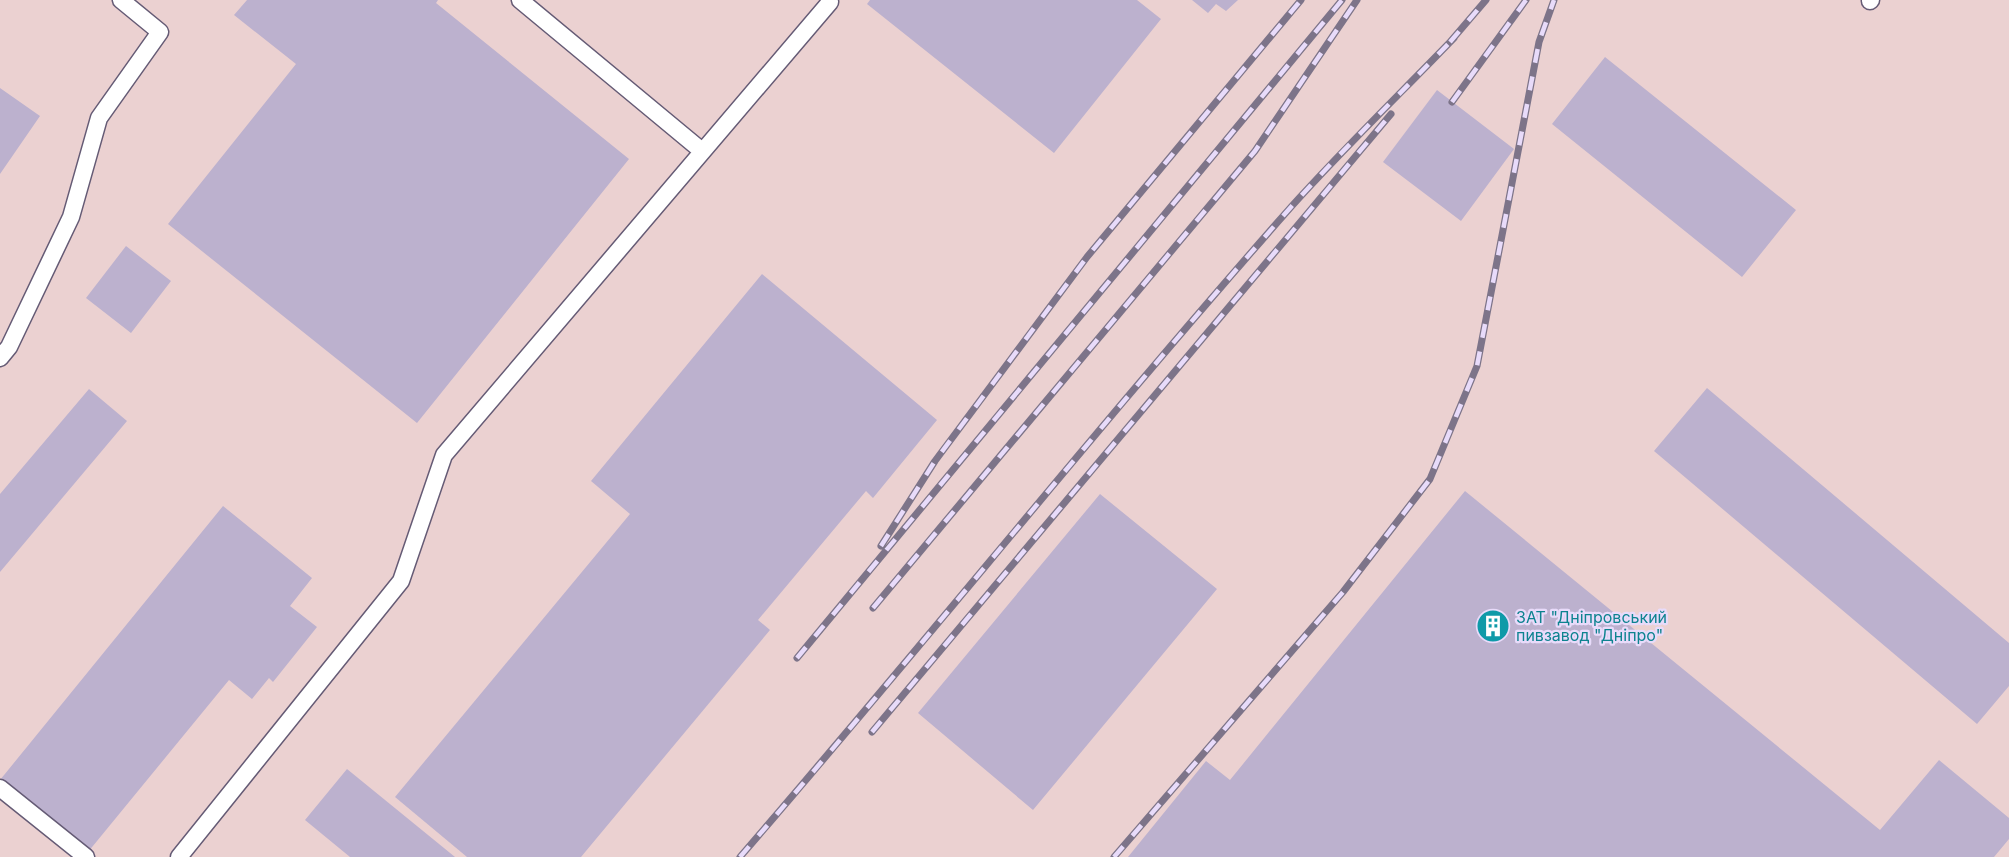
<svg xmlns="http://www.w3.org/2000/svg" width="2009" height="857" viewBox="0 0 2009 857" font-family="Inter,sans-serif">
<style>
.industrial{fill:#ebd1d1}
.building{fill:#bcb1ce}
.lines{fill:none;stroke-linecap:round;stroke-linejoin:round}
.lane-casing{stroke:#655b75;stroke-width:19}
.lane{stroke:#fff;stroke-width:16}
.rail-casing{stroke:#7d7489;stroke-width:7}
.rail{stroke:#e8dbfa;stroke-width:4.5;stroke-dasharray:14;stroke-linecap:butt}
.labels{text-anchor:middle;dominant-baseline:central;stroke-width:4.5;stroke-linejoin:round;paint-order:stroke}
.culture-label{font-size:16px;fill:#0d838f;stroke:#e8dbfa;text-anchor:start}
</style>
<rect width="100%" height="100%" fill="#e8dbfa"/>
<path class="industrial" d="M0,0H2009V857H0Z"/>
<path class="building" d="M247,0H438L436,3L629,159L417,423L168,224L296,64L234,15Z
M870,0H1137L1161,19L1054,153L867,4Z
M1192,0H1238L1226,11L1216,4L1208,13Z
M1605,57L1796,210L1742,277L1552,124Z
M0,88L40,116L0,174Z
M1437,90L1514,149L1461,221L1383,162Z
M126,246L171,281L131,333L86,298Z
M762,274L937,420L873,498L866,491L758,620L770,630L581,857H467L395,797L630,514L591,481Z
M1707,388L2009,643V686L1977,724L1654,451Z
M89,389L127,421L0,572V494Z
M1465,491L1880,830L1939,760L2009,818V839L1994,857H1128L1206,761L1230,780Z
M1100,494L1217,589L1033,810L918,713Z
M223,506L312,578L290,606L317,627L273,682L269,678L252,699L229,680L88,852L0,780Z
M347,769L455,857H350L305,820Z"/>
<g class="lines">
<g class="lane-casing">
<path id="lane" d="M520,0L702,151
M1870,1L1871,0
M0,358L9,347L71,217L99,118L160,32L121,0
M0,788L86,857
M179,857L401,581L444,455L830,2"/>
</g>
<use href="#lane" class="lane"/>
<g class="rail-casing">
<path id="rail" d="M1450,42L1486,0
M1452,102L1526,0
M881,546L935,461L1087,257L1301,0
M873,608L1255,151L1357,0
M797,658L1342,0
M872,732L1391,114
M740,857C926,642 1103,420 1291,207C1343,149 1400,94 1454,38
M1114,857L1343,592L1430,479L1477,366L1539,42L1554,0"/>
</g>
<use href="#rail" class="rail"/>
</g>
<defs>
<g id="building-disc" transform="scale(1.725)"><circle r="9.5" fill="#0f9aa8" stroke="#e8dbfa"/><path d="M-4-6H4V6H1V3H-1V6H-4ZM-2.5-4.3h1.7v1.8h-1.7ZM.8-4.3h1.7v1.8H.8ZM-2.5-1h1.7V.8h-1.7ZM.8-1h1.7V.8H.8Z" fill="#fff"/></g>
</defs>
<g fill-rule="evenodd">
<use href="#building-disc" x="1493" y="626"/>
</g>
<g class="labels">
<g class="culture-label">
<text x="1516" y="617">ЗАТ "Дніпровський<tspan x="1516" dy="18">пивзавод "Дніпро"</tspan></text>
</g>
</g>
</svg>
